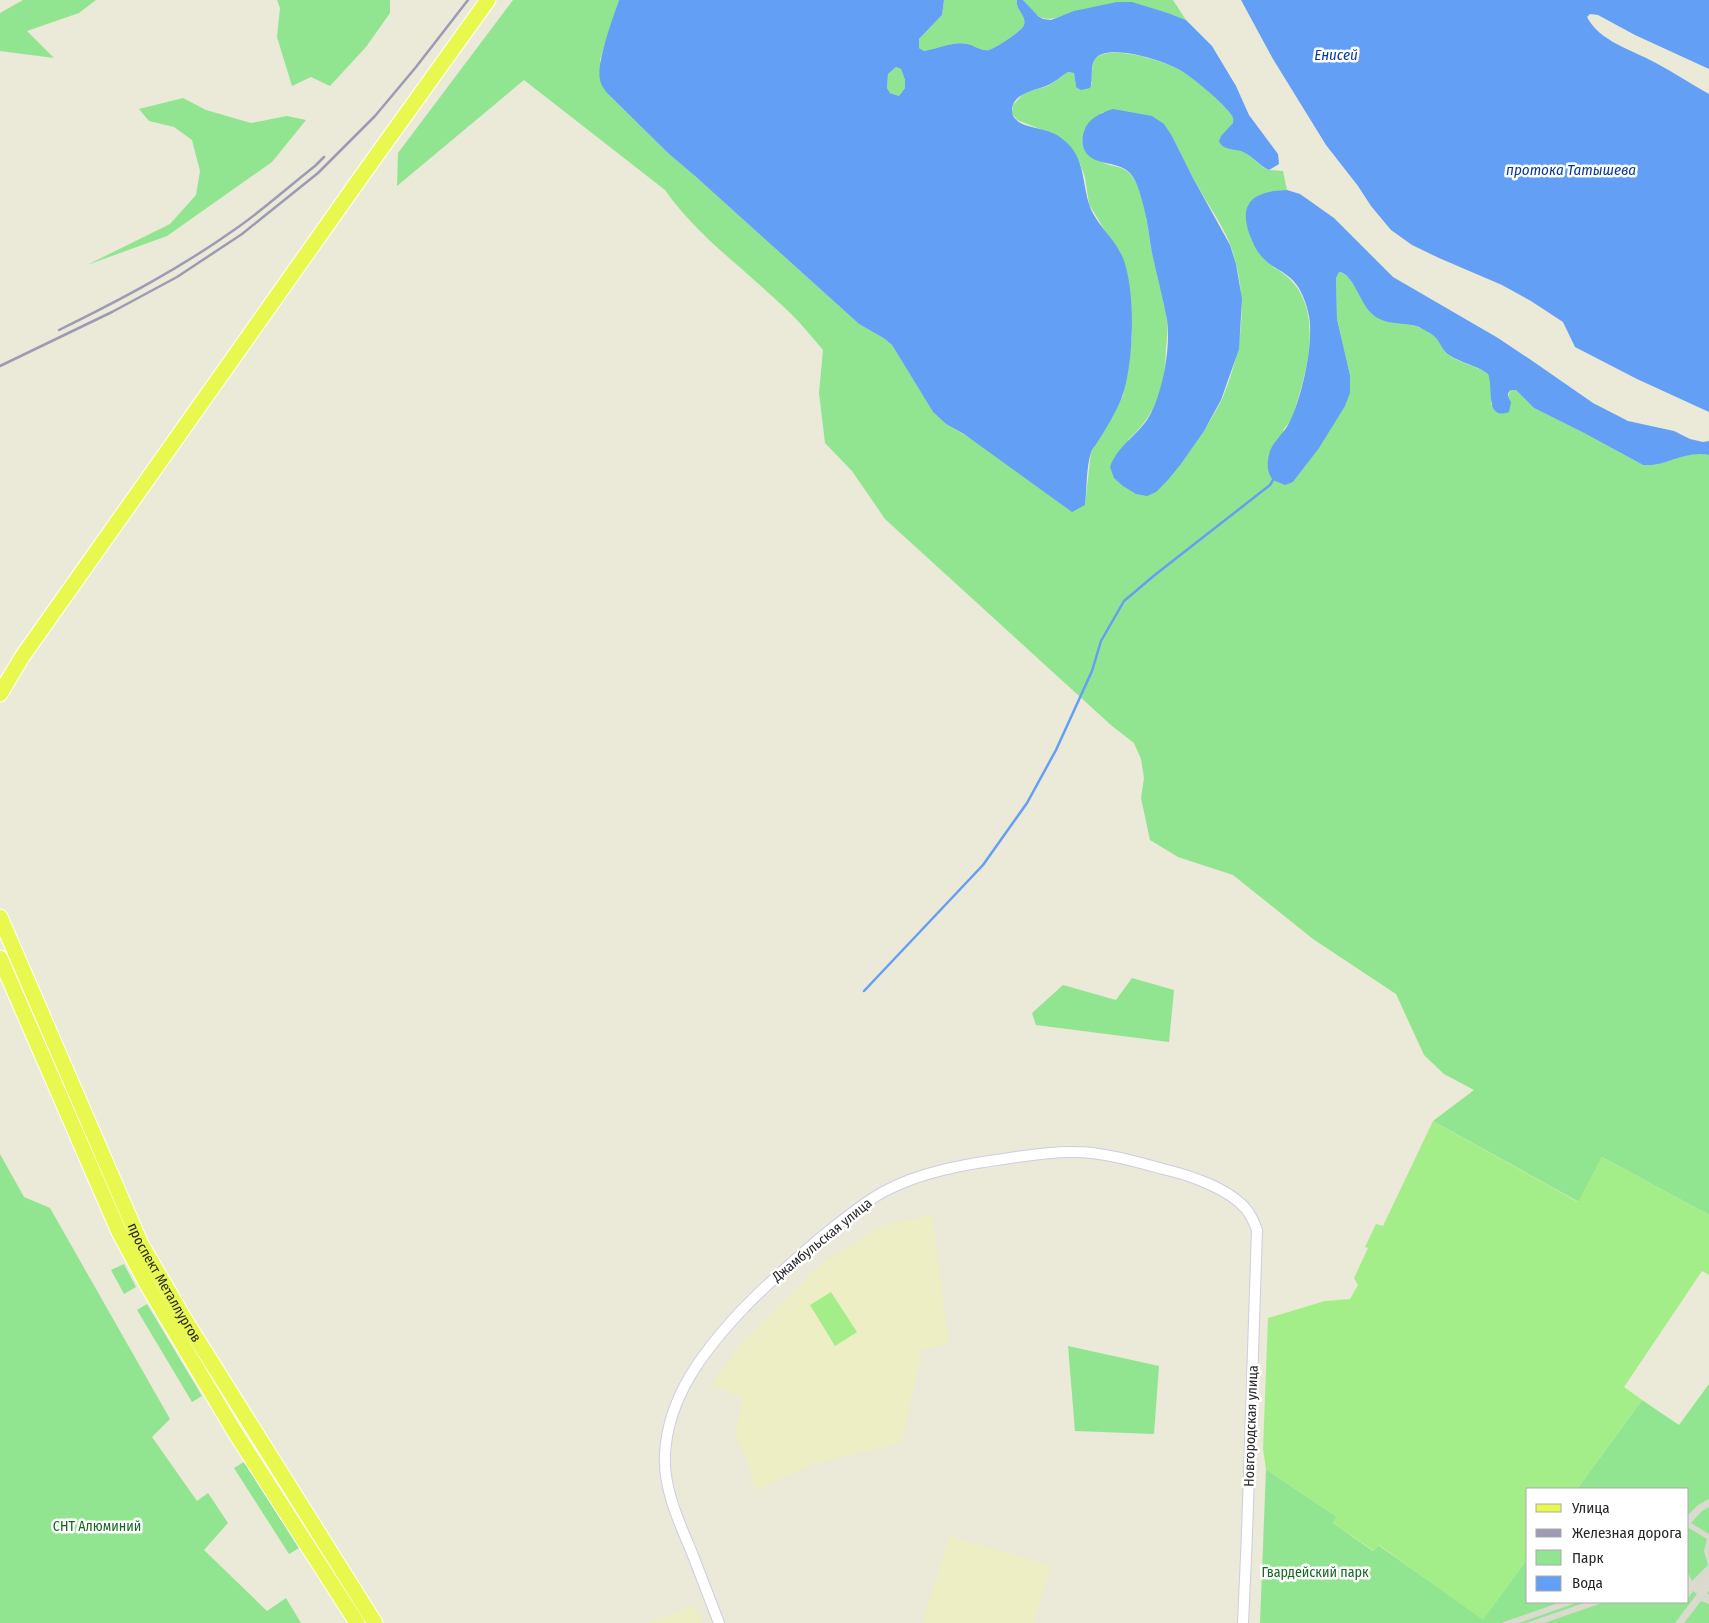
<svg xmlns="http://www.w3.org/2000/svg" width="1709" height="1623" viewBox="0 0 1709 1623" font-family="'Fira Sans Condensed',sans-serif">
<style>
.education{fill:#eeeec5}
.green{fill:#91e590;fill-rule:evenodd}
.pitch{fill:#a4ee8a}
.plaza{fill:#dbdace}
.water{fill:#639ff4;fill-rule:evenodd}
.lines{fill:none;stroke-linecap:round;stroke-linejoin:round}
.stream{stroke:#639ff4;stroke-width:2.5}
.minor-casing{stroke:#cfcce2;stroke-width:12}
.primary-casing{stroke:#fff;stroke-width:17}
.minor{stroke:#fff;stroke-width:10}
.primary{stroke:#e9f84f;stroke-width:15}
.rail{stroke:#9e9ab3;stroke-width:2.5}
.labels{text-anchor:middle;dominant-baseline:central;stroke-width:5;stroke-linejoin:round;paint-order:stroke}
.street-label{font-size:14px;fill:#272727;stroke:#fff}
.park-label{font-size:14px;fill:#15661e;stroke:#fff}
.water-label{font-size:15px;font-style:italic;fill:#06399c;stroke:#fff}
</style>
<rect width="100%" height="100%" fill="#ebe9d7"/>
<path class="education" d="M932,1215L949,1345L920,1350L921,1357L902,1443L813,1464L755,1491L747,1461L735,1435L743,1398L712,1385L740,1345L824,1262L882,1226Z
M949,1536L1051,1566L1034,1623H923Z
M694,1605L702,1623H648Z"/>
<path class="green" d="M23,0H96L79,13L27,31L54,58L0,51V13Z
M277,0H390V13L366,47L330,86L311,77L292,86L277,37L280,8Z
M513,0H619L600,60L607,93L669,154L695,176L838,305L859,324L885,339L892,345L933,412L946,424L1085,505L1091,451L1097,443L1123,396L1130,356L1132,334L1120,251L1108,236L1089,204L1085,177L1079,161L1052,132L1040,129L1017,120L1012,113L1013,105L1024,93L1048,86L1068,72L1074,73L1076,87L1092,84C1092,77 1091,63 1096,58C1111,44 1165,61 1180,70C1193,77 1225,104 1232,116C1234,119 1233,120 1233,123L1221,137L1240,151L1246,153L1264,168L1269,170L1283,171L1287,190L1274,191L1273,267C1325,294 1311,359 1296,405C1295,411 1292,417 1289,423C1287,425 1283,429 1283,432C1282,437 1291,474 1293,482L1306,465L1350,375L1337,319L1336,278L1338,272C1354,273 1360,303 1371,313C1385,325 1400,321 1415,326C1422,328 1434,334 1438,340C1441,345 1442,349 1446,353C1458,363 1475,365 1488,374L1491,380V405L1508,396L1511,390H1516L1534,408L1586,434L1643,465C1664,468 1684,449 1709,455V1215L1602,1157L1579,1202L1433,1121L1474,1090L1444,1074L1424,1055L1396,994L1313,939L1233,875L1178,857L1150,840L1141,798L1144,778L1141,759L1134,743L1112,726L885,519L852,471L825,443L819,393L823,350C811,336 800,322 787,310C746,270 698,237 665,190L524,80L397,186L398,153ZM1103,112L1172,136C1181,154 1189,172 1200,190C1210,208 1224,227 1231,247C1249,298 1243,350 1222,399C1211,422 1195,443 1181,464L1128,440C1157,414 1165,386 1166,348C1167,340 1168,330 1167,322C1164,297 1156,272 1151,247C1147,226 1145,192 1131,175C1122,164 1110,168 1101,161C1094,156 1088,148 1082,142C1082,127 1091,120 1103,112Z
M944,0H1017C1015,10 1027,15 1024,25C1022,31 996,48 989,50C982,52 974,45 967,44C953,41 938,49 924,51L919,48V39L942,15Z
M1023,0H1173L1186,20L1168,13L1132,3L1061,16C1040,24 1036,14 1023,0Z
M896,67L901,69L905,80V88L899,96L890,93L887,88L888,74Z
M183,98L206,110L251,123L287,116L306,120L272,162L167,236L87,265L170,224L196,195L200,171L192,140L174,127L149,121L139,109Z
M1132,978L1174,990L1169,1042L1036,1025L1032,1013L1063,985L1116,1000Z
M0,1154L24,1197L50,1208L170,1419L152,1437L197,1501L208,1493L228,1523L204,1550L267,1611L286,1598L301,1623H0Z
M124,1264L136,1287L124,1294L111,1270Z
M147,1304L202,1396L192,1402L137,1310Z
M1068,1346L1159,1366L1154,1434L1075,1431Z
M1709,1384V1623H1260L1266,1469L1337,1517L1333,1523L1373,1551L1378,1545L1483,1619L1528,1558V1602H1688V1489H1577L1642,1400L1679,1425Z
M244,1462L299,1548L289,1554L234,1468Z"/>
<path class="pitch" d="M1433,1121L1578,1202L1602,1157L1709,1215V1275L1702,1271L1624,1387L1642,1400L1577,1489H1528V1558L1483,1620L1379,1545L1374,1551L1333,1523L1337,1517L1266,1469L1263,1449L1268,1318L1325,1301L1350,1299L1358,1285L1354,1278L1368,1248L1365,1247L1376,1224L1383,1226Z
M831,1292L857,1332L835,1346L810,1305Z"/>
<path class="plaza" d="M1709,1499V1507L1702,1511L1691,1523L1709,1534V1591L1707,1593L1709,1595V1604L1701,1601L1684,1623H1675L1697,1594L1693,1591L1688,1598V1573L1692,1581L1708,1565L1704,1551L1707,1539L1689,1528L1688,1529V1515L1698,1505Z
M1561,1602H1579L1519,1623H1501Z
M1587,1602H1605L1544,1623H1526Z"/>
<path class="water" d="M619,0H944L942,15L919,39V48L924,51C938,49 953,41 967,44C974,45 982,52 989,50C996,48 1022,31 1024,25C1027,15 1015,10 1017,0H1023L1038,16L1043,19L1051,20L1074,11L1117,2H1132L1168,13L1186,20L1212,46L1236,86L1249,115L1278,154L1279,164L1269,170C1259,166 1253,156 1243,152C1234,148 1223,151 1219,141L1221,136L1233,123C1233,120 1234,119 1232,116C1225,104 1192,77 1180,70C1165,61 1110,43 1096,58C1089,65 1094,80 1090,88L1081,90L1076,87L1074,73L1068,72C1061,76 1054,83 1046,86C1034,91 1012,93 1012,111C1013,128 1042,127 1053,133C1059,136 1066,141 1071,147C1084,163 1083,184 1089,204C1095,224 1115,238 1123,258C1136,291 1134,364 1122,397C1117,410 1105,431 1097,443C1095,446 1092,449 1091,452C1086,469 1087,488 1085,505L1072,512L964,434L946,424L933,412L892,345L885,339L859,324L838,305L695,176L669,154L607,93C604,89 601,85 600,80C596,63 613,18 619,0ZM896,67L901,69L905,80V88L899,96L890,93L887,88L888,74Z
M1241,0H1709V69L1635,35L1598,15L1590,14L1587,17C1599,41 1632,50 1654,62C1673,72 1691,84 1709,94V412L1637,379L1575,347L1563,322L1531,301L1502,285L1439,258L1412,245L1391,230L1371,206L1358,186L1326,145L1273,59Z
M1113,109L1152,116L1164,124L1172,136L1193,178L1230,245L1236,264L1242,299L1239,349L1221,400L1204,431L1181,464L1167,481L1156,492L1147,496L1136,494L1123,486L1114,478L1110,467C1118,444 1141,434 1151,413C1163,390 1171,346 1167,320C1163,298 1157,276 1152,253C1149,238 1148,223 1144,208C1141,197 1138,182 1130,173C1117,159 1089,168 1083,146C1082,141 1082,136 1084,131C1088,119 1100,113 1113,109Z
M1287,190L1300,194L1334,218L1393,277L1498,338L1531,360L1593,403L1628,421L1674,431L1690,439L1703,442L1709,441V455C1684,450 1664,468 1643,465L1586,434L1534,408L1516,390H1511C1506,394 1508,397 1511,402L1509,412C1484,421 1494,387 1488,374C1476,365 1461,363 1449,355C1442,351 1441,343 1435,337C1431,333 1424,330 1419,327C1403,321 1386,327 1371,313C1360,303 1353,273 1339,272L1336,278L1337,319L1350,375V393L1345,406L1319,448L1293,482L1285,485L1273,480C1266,472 1267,461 1270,451C1274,441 1284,433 1289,423C1302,398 1314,343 1309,316C1307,306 1303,293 1296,284C1288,273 1274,269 1264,259C1256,251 1253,243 1249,233C1238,200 1257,191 1287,190Z"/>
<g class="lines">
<path class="stream" d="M864,991L983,865L1027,803L1056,750L1092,671L1101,641L1124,601L1156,574L1270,485L1273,480"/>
<g class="minor-casing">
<path id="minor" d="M719,1623C710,1600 701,1576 692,1553C679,1522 663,1488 665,1454C668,1397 703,1352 740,1312C765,1286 792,1262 819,1239C840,1222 860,1205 883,1192C922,1171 967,1164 1010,1158C1031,1155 1054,1151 1075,1152C1102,1152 1137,1162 1163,1169C1189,1175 1228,1188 1246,1209C1251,1215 1254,1222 1257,1230L1247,1534L1243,1623"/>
</g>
<g class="primary-casing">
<g id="primary">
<path d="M0,694L22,657L361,177L488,0"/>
<path id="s1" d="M0,917L141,1244L187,1323L375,1623"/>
<path d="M0,958L119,1232L149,1288L236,1434L357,1623"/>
</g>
</g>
<use href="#minor" class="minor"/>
<use href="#primary" class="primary"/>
<path class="rail" d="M59,330C120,300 179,269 234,230C262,211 288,187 315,166L324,157
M0,366L112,312L177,277L242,234L318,173L375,116L416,67L468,0"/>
</g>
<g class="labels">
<g class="street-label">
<text transform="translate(822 1240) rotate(-39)">Джамбульская улица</text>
<text stroke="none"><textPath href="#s1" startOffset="401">проспект Металлургов</textPath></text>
<text transform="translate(1251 1426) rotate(-88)">Новгородская улица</text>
</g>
<g class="park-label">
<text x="97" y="1526">СНТ Алюминий</text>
<text x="1315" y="1572">Гвардейский парк</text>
</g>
<g class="water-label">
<text x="1336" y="55">Енисей</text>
<text x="1571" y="170">протока Татышева</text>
</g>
</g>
<rect x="1526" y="1488" width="162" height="115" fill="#ffffff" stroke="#a9a9a9"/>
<rect x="1536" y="1504" width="25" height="8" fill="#e9f84f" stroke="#a9a9a9"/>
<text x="1572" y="1513" font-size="15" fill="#272727">Улица</text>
<rect x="1536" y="1529" width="25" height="8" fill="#9e9ab3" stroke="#a9a9a9"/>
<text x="1572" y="1538" font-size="15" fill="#272727">Железная дорога</text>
<rect x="1536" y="1550" width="25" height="15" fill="#91e590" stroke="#a9a9a9"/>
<text x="1572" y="1563" font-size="15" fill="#272727">Парк</text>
<rect x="1536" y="1576" width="25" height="15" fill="#639ff4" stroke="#a9a9a9"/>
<text x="1572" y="1588" font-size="15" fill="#272727">Вода</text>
</svg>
